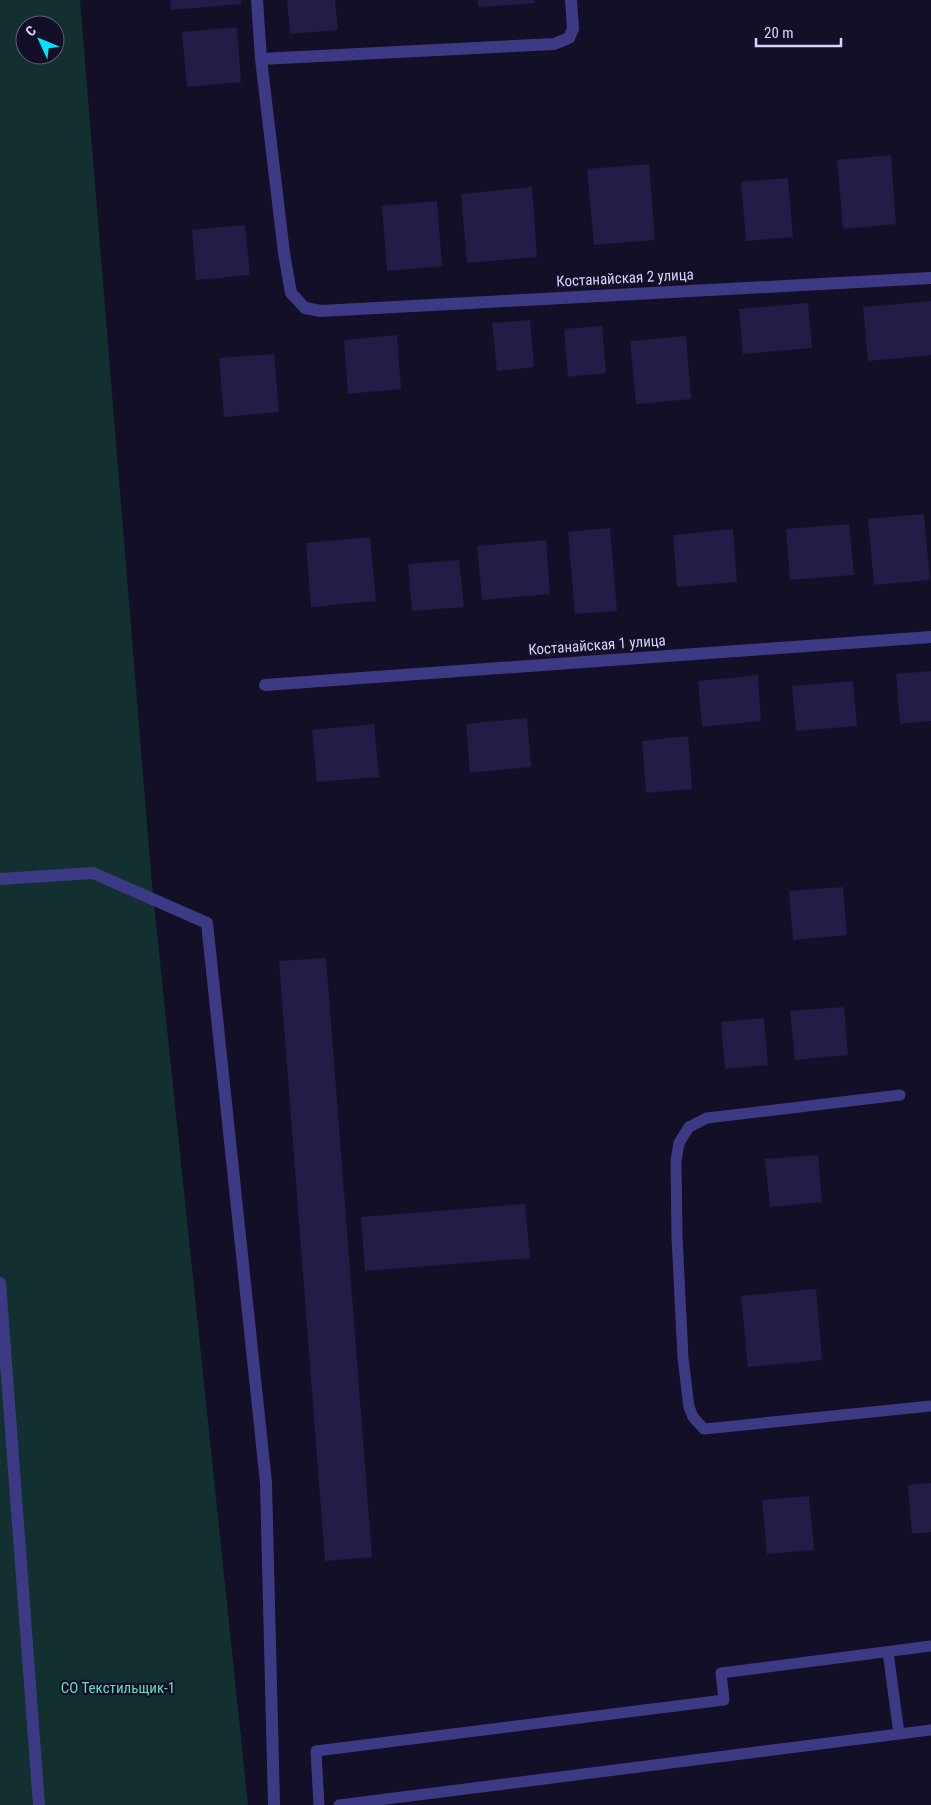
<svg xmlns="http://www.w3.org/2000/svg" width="931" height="1805" viewBox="0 0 931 1805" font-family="'Roboto Condensed',sans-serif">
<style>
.green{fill:#12302f;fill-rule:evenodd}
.building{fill:#241b47}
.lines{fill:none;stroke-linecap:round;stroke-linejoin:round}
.service{stroke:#3d3a85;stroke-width:11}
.minor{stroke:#3d3a85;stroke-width:12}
.labels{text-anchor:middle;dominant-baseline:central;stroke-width:4.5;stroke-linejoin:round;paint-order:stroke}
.street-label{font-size:15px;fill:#d9d4ff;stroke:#130f26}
.park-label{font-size:15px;fill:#5fe0c0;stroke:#130f26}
</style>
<rect width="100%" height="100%" fill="#130f26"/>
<path class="green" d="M0,0H80L152,885L248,1805H0ZM25,25H55V55H25Z"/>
<path class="building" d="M170,0H241V4L171,10Z
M287,0H335L338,30L290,34Z
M478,0H534L535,3L478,7Z
M237,27L241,82L187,87L182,32Z
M891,155L896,224L843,229L837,160Z
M649,164L655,240L594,245L587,169Z
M788,178L793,237L746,241L741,182Z
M532,187L537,257L467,263L461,194Z
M437,201L442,266L387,271L382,206Z
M245,225L250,275L196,280L192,230Z
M931,301V355L868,361L863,307Z
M808,303L812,348L743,354L739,309Z
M530,320L534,367L497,371L492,323Z
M602,326L606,373L568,377L564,329Z
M397,335L401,389L348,394L344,340Z
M686,336L691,399L636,404L630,341Z
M274,354L279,412L224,417L219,358Z
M924,514L930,580L874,585L868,519Z
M849,524L854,575L790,580L786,529Z
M610,528L617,611L575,614L568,532Z
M733,529L737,582L677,587L673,535Z
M370,537L376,601L311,607L306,543Z
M546,540L550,594L482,600L477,546Z
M459,560L464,607L412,611L408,564Z
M931,671V721L900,724L896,674Z
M758,675L761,721L702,727L698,681Z
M853,681L857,726L796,731L792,686Z
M527,718L531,767L470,773L466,724Z
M374,724L379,777L317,782L312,730Z
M688,736L692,789L646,793L642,741Z
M843,887L847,935L793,940L789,891Z
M326,958L372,1557L325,1561L279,961Z
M844,1007L848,1055L795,1060L790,1011Z
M764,1018L768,1065L725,1069L721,1022Z
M818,1155L822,1202L770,1207L765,1159Z
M525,1204L530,1258L365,1271L361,1217Z
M816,1289L822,1360L748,1367L741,1296Z
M931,1483V1532L912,1534L908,1485Z
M809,1496L814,1550L767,1554L762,1500Z"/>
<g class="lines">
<path class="service" d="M900,1095L707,1118L689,1127L679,1143L676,1161L677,1237L683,1358L689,1407L693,1417L704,1429L931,1406
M888,1652L899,1734
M319,1805L316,1751L724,1700L721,1673L931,1646
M339,1805L931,1730"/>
<path class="minor" d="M257,0L261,59L284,253L291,293L305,308L321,311L931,278
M261,59L554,44L569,38L573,29L571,0
M265,685L931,637
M0,879L93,873L207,923L266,1483L274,1805
M0,1283L39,1805"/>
</g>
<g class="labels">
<g class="street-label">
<text transform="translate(625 278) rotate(-3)">Костанайская 2 улица</text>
<text transform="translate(597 645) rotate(-4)">Костанайская 1 улица</text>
</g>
<g class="park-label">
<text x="118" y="1688">СО Текстильщик-1</text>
</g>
</g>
<g transform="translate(40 40) rotate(314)"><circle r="24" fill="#130f26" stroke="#625e7d"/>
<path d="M0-4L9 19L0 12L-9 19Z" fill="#00e5ff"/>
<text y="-8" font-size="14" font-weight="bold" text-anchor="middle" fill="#d9d4ff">С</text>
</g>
<path d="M756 38v8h85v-8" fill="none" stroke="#d9d4ff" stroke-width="2.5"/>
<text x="764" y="38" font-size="15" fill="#d9d4ff" stroke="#130f26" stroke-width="4" paint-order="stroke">20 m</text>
</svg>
